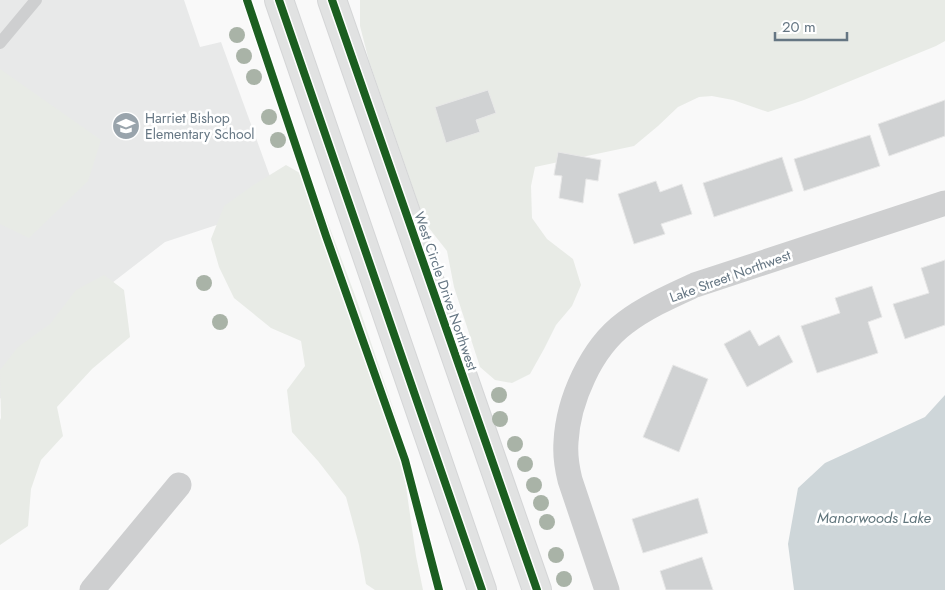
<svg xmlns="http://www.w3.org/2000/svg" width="945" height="590" viewBox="0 0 945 590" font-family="Jost,sans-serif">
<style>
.built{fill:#e8e9e9}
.green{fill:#e8ebe6}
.water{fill:#ced6d9}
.building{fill:#d0d2d3;stroke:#e8e8e8}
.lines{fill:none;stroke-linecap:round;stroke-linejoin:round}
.primary-casing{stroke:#d5d6d7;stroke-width:30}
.service{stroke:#cecfd0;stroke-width:12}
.minor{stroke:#cecfd0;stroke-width:25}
.primary{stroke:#e1e2e2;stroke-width:28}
.cycleway-casing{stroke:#fff;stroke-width:11}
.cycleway{stroke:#1b5e20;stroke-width:8}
.tree{fill:#a9b3a7}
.labels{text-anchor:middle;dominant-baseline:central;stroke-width:5;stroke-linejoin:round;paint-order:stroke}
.poi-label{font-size:14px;fill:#657683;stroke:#fff;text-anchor:start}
.street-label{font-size:14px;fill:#657683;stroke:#fff}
.water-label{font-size:15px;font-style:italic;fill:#60757c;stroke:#fff}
</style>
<rect width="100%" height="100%" fill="#f9f9f9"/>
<path class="built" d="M0,0H184L200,47L221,42L280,204L165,242L55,327L0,399Z"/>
<path class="green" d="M360,0H945V41L936,46L804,100L768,112L733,100L712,96L699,97L678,107L658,126L634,146L535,167L531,186L532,218L547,239L573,259L581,285L572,306L556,325L544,349L530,374L512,383L495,380L480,367L454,287L447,251L425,223L369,61L360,26Z
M0,69L101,140L88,181L29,238L0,224Z
M286,165L312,180L356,298L396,417L416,556L423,590H375L366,584L359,545L346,497L318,461L292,432L287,390L305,366L301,341L271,328L234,298L219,267L211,239L224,206L252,186Z
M104,275L124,290L130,337L92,369L57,407L63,436L41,460L31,489L28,526L0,545V420L1,418L0,370L18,347L50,324L76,290Z"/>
<path class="water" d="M945,395V590H794L788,544L798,488L825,463L925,417Z"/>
<path class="building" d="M488,90L496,113L476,120L480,132L446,143L435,107Z
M945,100V136L889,156L878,124Z
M870,135L880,166L804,191L794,159Z
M558,152L601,160L598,181L586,179L583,203L559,198L562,176L554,175Z
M782,157L793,191L714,217L703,183Z
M656,181L660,192L682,184L692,214L661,224L665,234L634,244L618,194Z
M945,260V325L905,339L893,304L929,293L921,268Z
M872,286L882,317L868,322L878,353L817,373L801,326L840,313L835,298Z
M750,330L759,346L779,335L793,362L747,387L724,344Z
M673,365L708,379L679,452L643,437Z
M698,498L708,533L643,553L632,519Z
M702,557L713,590H666L660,571Z"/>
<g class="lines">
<g class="primary-casing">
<path id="primary" d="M279,0L482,590
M332,0L537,590"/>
</g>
<path class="service" d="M0,43L36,0"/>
<path class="minor" d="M92,590L179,485
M607,590L570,480C567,468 565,455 566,442C568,401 591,348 625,323C646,307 671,296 695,285L945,203"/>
<use href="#primary" class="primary"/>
<g class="cycleway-casing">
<path id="cycleway" d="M247,0L326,236L405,460L439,590
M279,0L482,590
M332,0L537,590"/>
</g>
<use href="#cycleway" class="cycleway"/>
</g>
<g class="tree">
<circle cx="237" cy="35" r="8"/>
<circle cx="244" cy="56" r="8"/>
<circle cx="254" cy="77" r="8"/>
<circle cx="269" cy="117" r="8"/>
<circle cx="278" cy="140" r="8"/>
<circle cx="204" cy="283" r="8"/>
<circle cx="220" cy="322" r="8"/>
<circle cx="499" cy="395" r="8"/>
<circle cx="500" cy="419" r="8"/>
<circle cx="515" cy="444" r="8"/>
<circle cx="525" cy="464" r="8"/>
<circle cx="534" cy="485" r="8"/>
<circle cx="541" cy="503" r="8"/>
<circle cx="547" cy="522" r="8"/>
<circle cx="556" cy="555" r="8"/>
<circle cx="564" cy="579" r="8"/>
</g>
<defs>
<g id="school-disc" transform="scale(1.4375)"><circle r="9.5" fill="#99a4ac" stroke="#fff"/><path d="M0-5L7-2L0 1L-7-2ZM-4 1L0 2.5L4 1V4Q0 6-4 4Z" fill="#fff"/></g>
</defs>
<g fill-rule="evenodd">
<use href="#school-disc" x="126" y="126"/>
</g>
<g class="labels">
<g class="poi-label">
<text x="145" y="118">Harriet Bishop<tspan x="145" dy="16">Elementary School</tspan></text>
</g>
<g class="street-label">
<text transform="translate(730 276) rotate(-20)">Lake Street Northwest</text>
<text transform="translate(446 291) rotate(71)">West Circle Drive Northwest</text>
</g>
<g class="water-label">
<text x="874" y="518">Manorwoods Lake</text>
</g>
</g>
<path d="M775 32v8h72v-8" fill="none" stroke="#657683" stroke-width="2.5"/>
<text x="782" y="32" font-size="15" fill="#657683" stroke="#ffffff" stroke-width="4" paint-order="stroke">20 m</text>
</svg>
